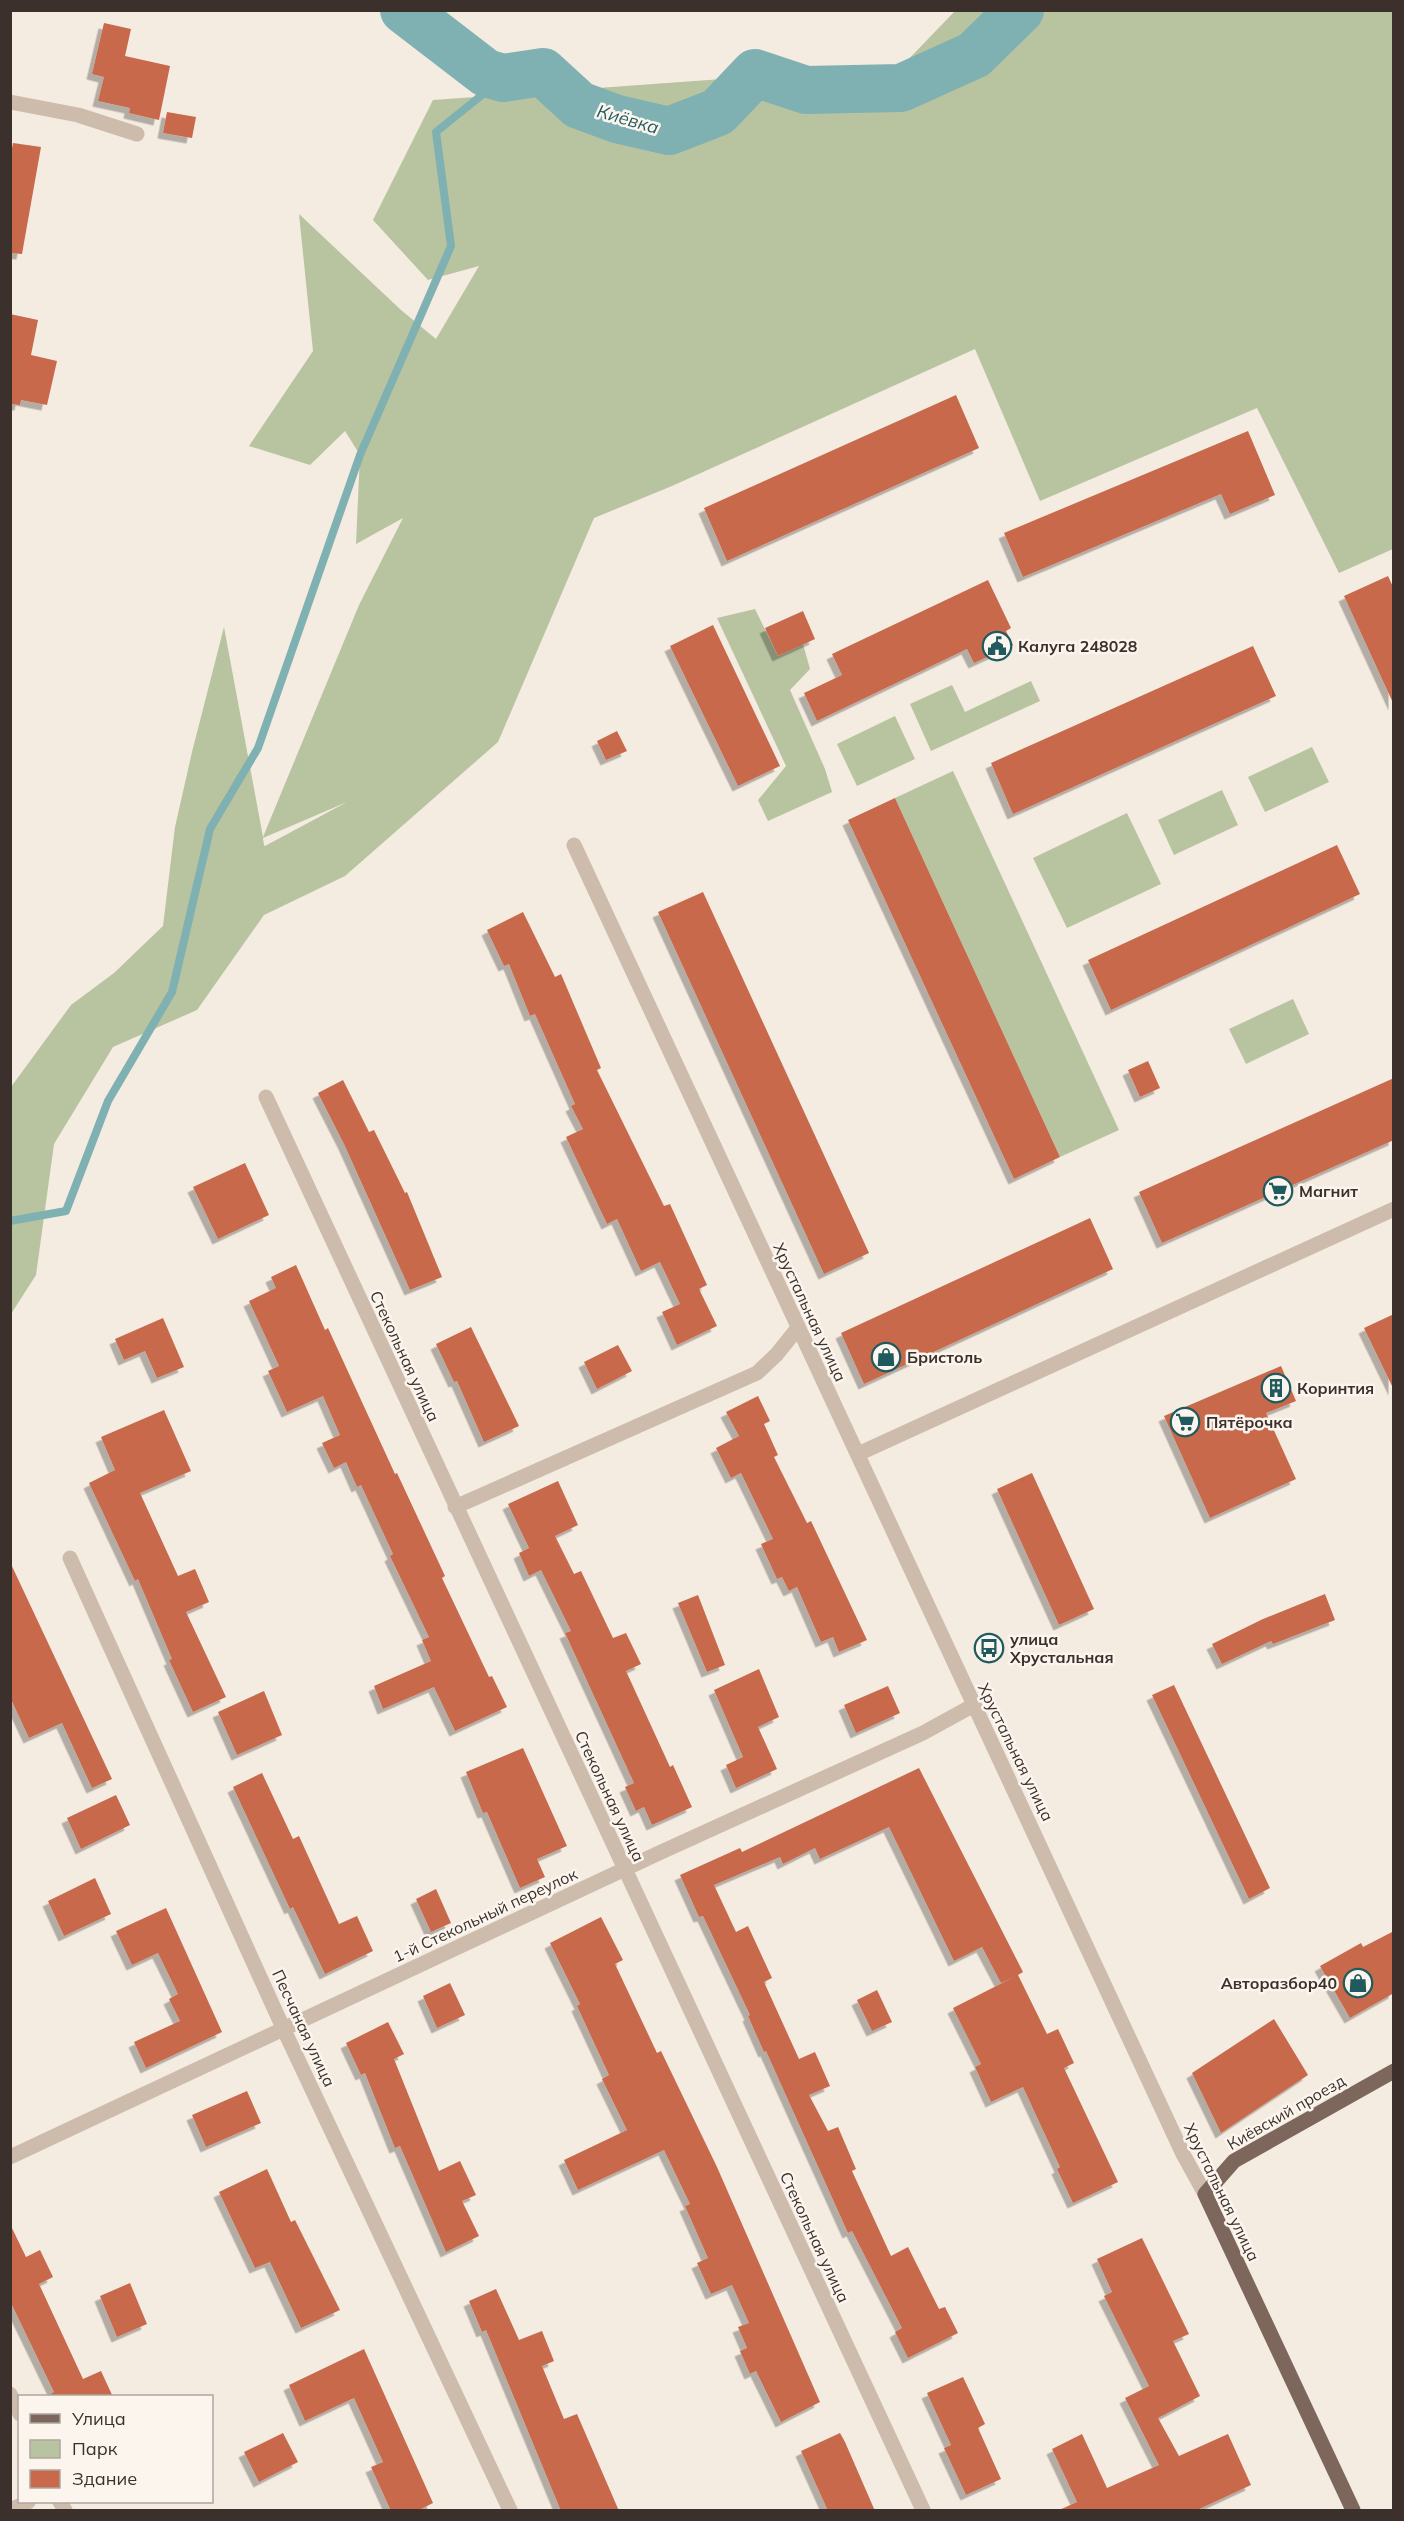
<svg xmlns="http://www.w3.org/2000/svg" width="1404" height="2521" viewBox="0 0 1404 2521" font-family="Mulish,sans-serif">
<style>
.green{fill:#b8c4a0;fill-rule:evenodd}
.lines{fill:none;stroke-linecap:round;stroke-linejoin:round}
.stream{stroke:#7fb0b2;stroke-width:8}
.river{stroke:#7fb0b2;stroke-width:48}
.building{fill:#c8694b;filter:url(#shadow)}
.minor{stroke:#cdbbac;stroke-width:15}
.major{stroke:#7d675c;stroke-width:15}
.labels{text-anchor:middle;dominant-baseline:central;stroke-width:5;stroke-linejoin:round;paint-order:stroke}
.poi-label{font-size:16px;font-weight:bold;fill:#3b302b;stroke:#fbf5ee;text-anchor:start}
.street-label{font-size:16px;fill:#3b302b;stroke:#fbf5ee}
.water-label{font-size:18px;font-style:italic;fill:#1f5a5e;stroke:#fbf5ee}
</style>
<defs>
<filter id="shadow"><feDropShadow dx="-5.5" dy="5.5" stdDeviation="0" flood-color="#0004"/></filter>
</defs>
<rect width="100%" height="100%" fill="#f4ebe1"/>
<path class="green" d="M955,11H1393V549L1339,573L1257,408L1040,501L975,349L672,486L594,518L498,742L345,876L264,915L197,1010L113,1047L54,1144L36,1275L11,1314V1087L71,1005L114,973L163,926L175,827L192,752L224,627L263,837L359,605L403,518L356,544L360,455L345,431L310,465L249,446L313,351L299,214L401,310L436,339L479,266L428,280L373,220L433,100L902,66ZM347,802L265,846L264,845L263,838Z
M755,609L778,656L803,644L810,669L790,690L825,769L832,792L768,821L758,800L786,766L717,618Z
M1031,681L1040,701L931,751L910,704L952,685L965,712Z
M895,716L915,759L857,786L837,744Z
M1312,747L1329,782L1265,812L1248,777Z
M953,771L1119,1130L1060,1157L895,798Z
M1222,790L1238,825L1174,855L1158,820Z
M1127,813L1161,884L1067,928L1033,858Z
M1293,999L1309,1034L1246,1064L1229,1029Z"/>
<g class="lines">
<path class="stream" d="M10,1221L66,1211L108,1101L172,992L210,829L258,748L360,455L451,246L436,132L503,78"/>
<path class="river" d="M404,10L486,73L503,78L543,72L579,105L617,119L669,131L718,112L755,73L806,90L901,88L974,55L1020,10"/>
</g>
<path class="building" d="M104,23L131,29L125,56L170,66L159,120L129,113L130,108L98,101L104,77L92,74Z
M167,112L196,117L192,138L163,133Z
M13,143L41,147L22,254L10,253V159Z
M10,314L38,320L31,355L57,361L47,405L21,400L20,405L10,404Z
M956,395L979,448L727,561L704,508Z
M1248,431L1275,495L1230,514L1221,494L1023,577L1004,533Z
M1388,576L1394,589V705L1344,596Z
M988,580L1011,628L1006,631L1013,645L974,663L967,649L817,721L804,693L842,675L832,654Z
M803,611L815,639L778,656L765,628Z
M713,625L780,766L738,786L670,646Z
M1253,646L1276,696L1013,814L991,763Z
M617,731L627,751L606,760L597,741Z
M895,798L1060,1157L1014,1179L848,820Z
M1337,845L1360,894L1111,1010L1088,960Z
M703,892L869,1253L824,1274L658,912Z
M523,912L555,977L561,974L601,1068L597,1070L664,1206L670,1204L707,1285L699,1289L717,1326L677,1345L662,1312L680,1304L660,1262L641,1271L617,1219L607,1224L566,1137L583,1129L571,1106L575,1104L535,1014L530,1016L509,964L504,966L487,930Z
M1148,1061L1160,1088L1140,1097L1128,1070Z
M1394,1078V1140L1162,1243L1139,1192Z
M343,1080L369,1132L374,1130L405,1193L407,1192L442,1277L410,1290L344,1144L318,1093Z
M245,1163L269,1215L218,1239L193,1187Z
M1090,1218L1113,1269L864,1384L841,1333Z
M296,1265L325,1330L328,1328L395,1474L397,1473L445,1576L442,1578L489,1677L492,1676L507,1707L455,1731L434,1687L383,1709L374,1686L431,1661L422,1640L429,1637L390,1556L393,1554L361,1485L357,1487L346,1462L334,1468L322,1443L340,1435L323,1396L287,1412L268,1371L279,1366L249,1301L276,1288L271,1277Z
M1394,1314V1390L1364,1328Z
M163,1318L184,1367L157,1378L145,1351L124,1360L115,1339Z
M471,1327L519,1426L484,1442L457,1381L454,1382L436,1344Z
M618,1345L632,1371L597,1389L584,1362Z
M1281,1366L1296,1401L1266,1413L1296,1479L1210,1518L1164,1416Z
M758,1396L770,1421L764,1424L778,1455L774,1457L807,1523L811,1521L867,1640L839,1652L833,1637L821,1642L797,1587L789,1591L782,1577L777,1579L761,1544L773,1539L741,1473L731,1478L716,1448L739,1436L726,1412Z
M164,1410L191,1471L140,1493L178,1576L195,1569L209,1602L186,1612L226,1697L193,1712L169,1660L172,1659L138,1579L135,1581L89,1483L115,1470L101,1437Z
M1032,1473L1094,1609L1059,1625L997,1489Z
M558,1481L578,1525L555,1536L574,1574L581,1571L613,1638L626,1633L641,1664L626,1671L670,1767L673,1765L692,1807L652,1825L644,1807L636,1811L625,1787L634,1783L565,1633L571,1631L541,1570L529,1576L519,1553L529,1548L508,1504Z
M10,1562L112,1779L92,1788L62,1723L29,1738L10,1697Z
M1325,1594L1335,1620L1273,1644L1271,1641L1222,1664L1212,1644L1263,1619Z
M698,1595L725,1665L707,1672L678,1603Z
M759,1669L779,1717L758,1727L777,1769L736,1788L726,1765L743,1757L714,1690Z
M1174,1685L1270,1888L1249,1899L1152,1695Z
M888,1686L900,1713L856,1733L844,1705Z
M264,1691L282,1735L237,1755L218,1712Z
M523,1748L567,1846L537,1859L545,1877L520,1888L487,1812L483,1813L466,1772Z
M919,1768L1023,1972L1018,1975L1047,2034L1058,2029L1074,2063L1064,2068L1118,2182L1073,2203L1057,2169L1060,2167L1023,2087L991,2102L975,2067L981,2064L953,2008L1014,1977L1001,1983L982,1947L954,1961L889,1827L820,1859L815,1848L783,1864L780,1857L714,1885L736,1932L748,1926L772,1978L764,1982L799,2059L815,2052L830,2086L809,2095L828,2131L838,2127L856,2169L852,2171L891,2256L908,2247L939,2309L945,2307L958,2333L908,2358L895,2332L902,2328L852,2231L848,2233L766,2051L764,2052L748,2016L750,2015L703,1916L699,1917L680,1875L740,1848L742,1852Z
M262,1773L293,1839L299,1836L339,1924L357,1916L373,1951L325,1974L293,1907L290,1909L233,1787Z
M116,1795L130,1825L81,1849L67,1818Z
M95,1878L111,1914L64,1936L48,1901Z
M436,1889L451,1923L431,1932L416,1899Z
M166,1908L222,2032L146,2068L134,2042L180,2021L169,1999L178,1994L158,1953L132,1965L116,1931Z
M601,1917L623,1960L615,1964L657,2053L661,2051L717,2167L820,2402L781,2422L756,2371L750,2374L740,2351L747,2348L738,2327L749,2323L732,2285L711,2294L697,2263L708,2258L685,2206L690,2204L664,2150L578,2190L564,2160L627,2130L602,2079L609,2075L577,2006L580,2004L550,1943Z
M1394,1931V1993L1350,2018L1320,1966L1361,1943L1363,1947Z
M450,1983L465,2015L437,2028L423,1996Z
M877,1990L892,2022L872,2031L857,2000Z
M1274,2019L1308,2075L1221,2133L1192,2073Z
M388,2022L404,2054L394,2059L439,2171L460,2161L476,2195L462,2201L479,2236L446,2252L400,2146L395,2148L365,2073L361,2075L346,2043Z
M247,2091L261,2123L206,2147L192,2115Z
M267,2169L291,2222L295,2220L340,2310L301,2328L270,2262L255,2268L219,2192Z
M10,2224L26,2257L40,2250L53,2277L39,2284L83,2379L101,2371L113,2397H45L54,2392L10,2301Z
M1142,2238L1189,2334L1173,2341L1200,2396L1158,2418L1179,2456L1228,2434L1251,2485L1195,2511H1057L1077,2502L1052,2449L1082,2434L1107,2488L1159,2465L1125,2398L1149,2386L1104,2296L1112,2292L1097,2259Z
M130,2283L147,2324L117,2337L100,2296Z
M496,2289L519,2340L542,2331L554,2361L542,2366L564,2419L577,2414L619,2511H561L486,2330L482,2332L469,2301Z
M364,2349L433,2503L417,2511H391L371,2467L383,2462L354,2398L305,2421L289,2385Z
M963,2377L985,2424L978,2428L1001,2479L966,2495L944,2448L951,2445L927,2393Z
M283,2433L298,2462L259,2482L244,2452Z
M840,2433L845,2442L875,2511H828L801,2451Z"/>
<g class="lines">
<path class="minor" d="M10,102L78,115L137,134
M574,845L1183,2154L1205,2194
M266,1097L923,2510
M858,1454L1394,1209
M455,1507L757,1373L777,1354L797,1329
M70,1558L284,2030L510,2510
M10,2157L659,1853L923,1733L974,1705
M10,2394L20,2414
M60,2502L65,2510
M10,2510L28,2502"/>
<path class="major" d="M1353,2510L1205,2194L1234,2161L1394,2071"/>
</g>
<defs>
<g id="civic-ring" transform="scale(1.5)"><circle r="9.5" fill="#fbf5ee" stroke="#1f5a5e" stroke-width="1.5"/><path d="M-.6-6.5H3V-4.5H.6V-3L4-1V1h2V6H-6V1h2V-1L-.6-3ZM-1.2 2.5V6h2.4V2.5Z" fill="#1f5a5e"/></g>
<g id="supermarket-ring" transform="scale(1.5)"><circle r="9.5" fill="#fbf5ee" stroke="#1f5a5e" stroke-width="1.5"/><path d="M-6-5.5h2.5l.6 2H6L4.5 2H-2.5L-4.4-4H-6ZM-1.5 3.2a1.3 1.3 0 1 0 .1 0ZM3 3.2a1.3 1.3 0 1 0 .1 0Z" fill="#1f5a5e"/></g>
<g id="shop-ring" transform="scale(1.5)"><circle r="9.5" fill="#fbf5ee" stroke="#1f5a5e" stroke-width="1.5"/><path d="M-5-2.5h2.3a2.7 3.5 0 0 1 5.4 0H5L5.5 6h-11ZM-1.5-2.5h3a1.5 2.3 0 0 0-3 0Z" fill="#1f5a5e"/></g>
<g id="building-ring" transform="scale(1.5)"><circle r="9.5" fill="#fbf5ee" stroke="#1f5a5e" stroke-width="1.5"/><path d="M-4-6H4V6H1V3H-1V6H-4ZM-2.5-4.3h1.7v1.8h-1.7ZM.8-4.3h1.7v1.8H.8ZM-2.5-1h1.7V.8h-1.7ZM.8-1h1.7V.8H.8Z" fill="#1f5a5e"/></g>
<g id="bus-ring" transform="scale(1.5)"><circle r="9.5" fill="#fbf5ee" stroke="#1f5a5e" stroke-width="1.5"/><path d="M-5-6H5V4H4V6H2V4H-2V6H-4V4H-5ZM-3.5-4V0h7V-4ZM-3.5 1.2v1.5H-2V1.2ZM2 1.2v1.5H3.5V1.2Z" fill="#1f5a5e"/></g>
</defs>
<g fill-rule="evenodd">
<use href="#civic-ring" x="997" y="646"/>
<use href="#supermarket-ring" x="1278" y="1191"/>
<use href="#shop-ring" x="886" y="1357"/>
<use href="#building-ring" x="1276" y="1388"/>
<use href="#supermarket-ring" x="1185" y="1422"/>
<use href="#bus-ring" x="989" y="1648"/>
<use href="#shop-ring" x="1358" y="1983"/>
</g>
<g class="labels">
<g class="poi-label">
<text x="1018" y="646">Калуга 248028</text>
<text x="1299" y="1191">Магнит</text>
<text x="907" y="1357">Бристоль</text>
<text x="1297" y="1388">Коринтия</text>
<text x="1206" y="1422">Пятёрочка</text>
<text x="1010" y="1639">улица<tspan x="1010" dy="18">Хрустальная</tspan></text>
<text x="1337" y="1983" text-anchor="end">Авторазбор40</text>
</g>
<g class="street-label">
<text transform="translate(810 1312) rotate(65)">Хрустальная улица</text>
<text transform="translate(405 1356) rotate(65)">Стекольная улица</text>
<text transform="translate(1016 1752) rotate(64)">Хрустальная улица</text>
<text transform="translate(610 1796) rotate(65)">Стекольная улица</text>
<text transform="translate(485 1915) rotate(-25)">1-й Стекольный переулок</text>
<text transform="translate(304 2028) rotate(65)">Песчаная улица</text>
<text transform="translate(1286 2112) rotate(-30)">Киёвский проезд</text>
<text transform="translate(1222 2192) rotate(64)">Хрустальная улица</text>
<text transform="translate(815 2237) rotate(65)">Стекольная улица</text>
</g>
<g class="water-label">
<text transform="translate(628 119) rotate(16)">Киёвка</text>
</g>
</g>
<rect width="1404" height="2521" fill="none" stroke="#3b302b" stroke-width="24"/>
<rect x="18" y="2395" width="195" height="108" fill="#fbf5ee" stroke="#aea6a0" stroke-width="1.5"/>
<rect x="30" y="2414" width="30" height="9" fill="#7d675c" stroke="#aea6a0" stroke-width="1.5"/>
<text x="72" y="2425" font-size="18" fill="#3b302b">Улица</text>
<rect x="30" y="2440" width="30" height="18" fill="#b8c4a0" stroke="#aea6a0" stroke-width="1.5"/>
<text x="72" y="2455" font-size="18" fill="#3b302b">Парк</text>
<rect x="30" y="2470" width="30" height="18" fill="#c8694b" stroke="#aea6a0" stroke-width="1.5"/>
<text x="72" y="2485" font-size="18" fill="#3b302b">Здание</text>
</svg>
